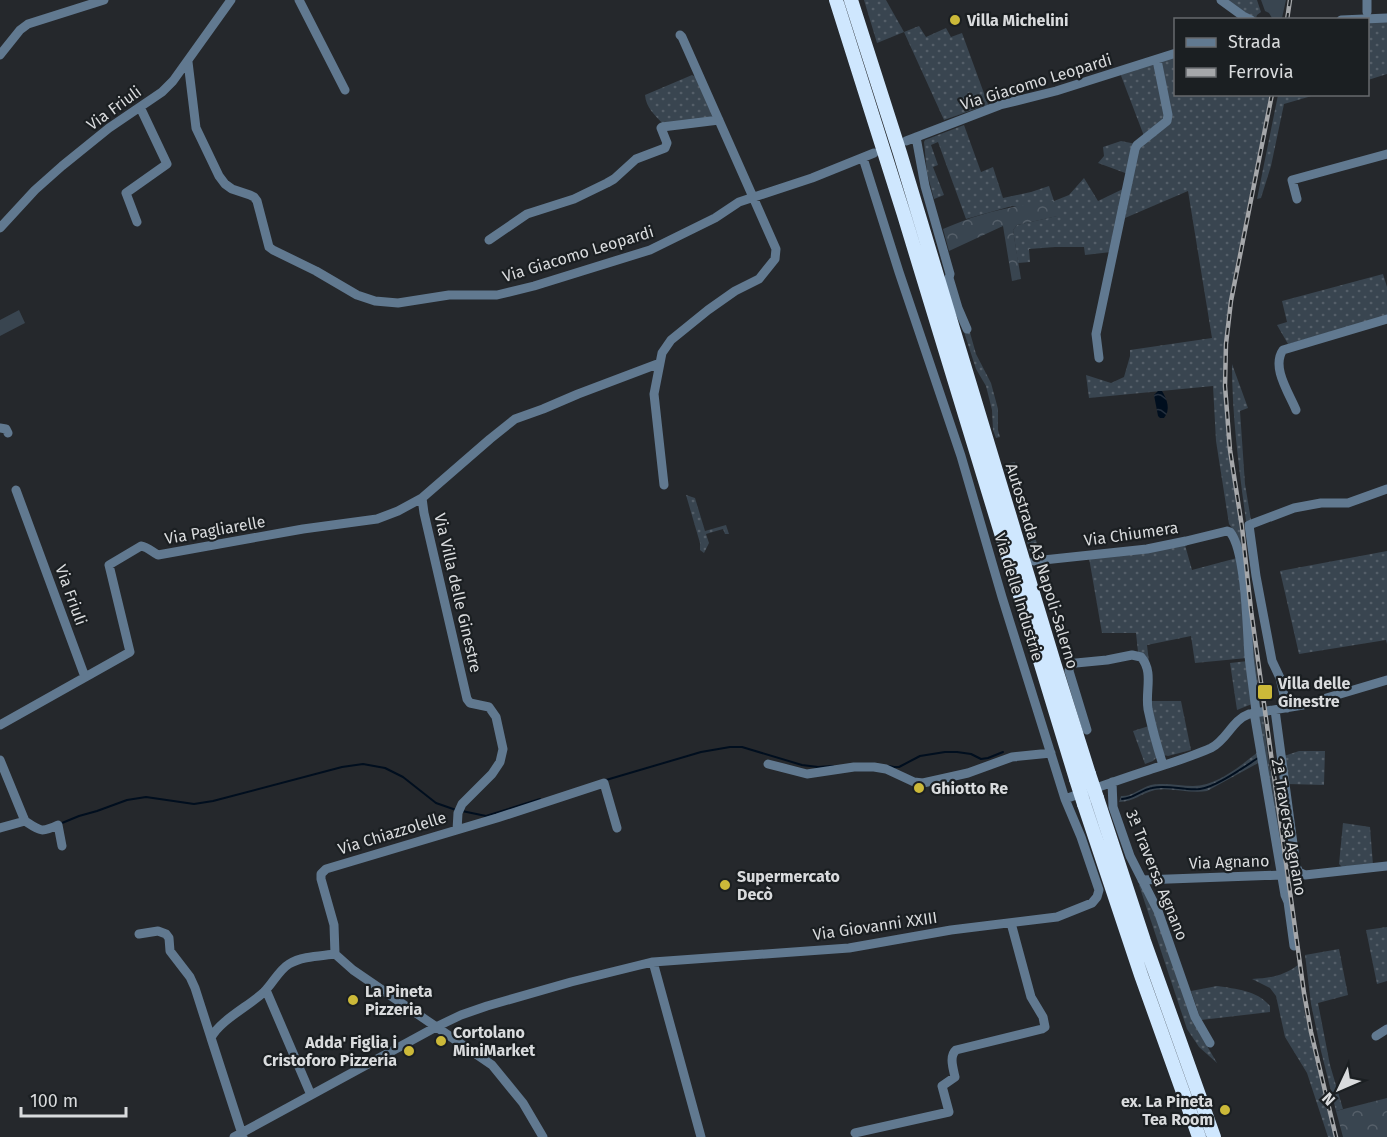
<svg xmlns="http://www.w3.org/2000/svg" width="1387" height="1137" viewBox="0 0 1387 1137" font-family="'Fira Sans',sans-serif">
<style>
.grass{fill:url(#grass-dots)}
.forest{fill:url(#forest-crowns)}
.garden{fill:#394550}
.water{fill:url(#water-waves)}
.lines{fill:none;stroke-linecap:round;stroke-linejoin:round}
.stream{stroke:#000e1e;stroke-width:2}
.minor{stroke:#617990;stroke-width:9}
.highway{stroke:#cfe7fe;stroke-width:14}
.rail-casing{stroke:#a5a7aa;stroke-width:4.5}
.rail{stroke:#1b1f22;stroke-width:2;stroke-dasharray:7;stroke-linecap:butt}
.highway-bridge{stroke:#cfe7fe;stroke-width:14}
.poi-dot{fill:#ccb939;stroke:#1b1f22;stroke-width:2}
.labels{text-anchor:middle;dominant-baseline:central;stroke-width:4.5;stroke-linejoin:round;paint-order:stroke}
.poi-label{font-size:16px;font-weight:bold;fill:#d9dbdd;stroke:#1b1f22;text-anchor:start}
.street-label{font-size:16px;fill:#d9dbdd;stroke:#1b1f22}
</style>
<defs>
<pattern id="grass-dots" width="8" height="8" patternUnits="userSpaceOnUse" patternTransform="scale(1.5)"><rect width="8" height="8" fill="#394550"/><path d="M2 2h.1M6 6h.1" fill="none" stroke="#555f69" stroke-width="1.8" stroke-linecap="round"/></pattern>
<pattern id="forest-crowns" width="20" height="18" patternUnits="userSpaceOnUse" patternTransform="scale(1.5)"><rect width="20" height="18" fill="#394550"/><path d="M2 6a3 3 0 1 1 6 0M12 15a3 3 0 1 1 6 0" fill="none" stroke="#555f69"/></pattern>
<pattern id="water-waves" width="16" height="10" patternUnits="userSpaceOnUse" patternTransform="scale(1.5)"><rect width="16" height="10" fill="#000e1e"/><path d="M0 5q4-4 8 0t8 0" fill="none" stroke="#25303e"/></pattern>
</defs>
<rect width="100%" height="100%" fill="#25282c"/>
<path class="grass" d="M864,0H886L904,32L919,26L926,37L946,28L951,37L962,33L989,107L984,106L944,120L904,32L877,43Z
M1224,0H1257L1261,12L1257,15L1256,18L1244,13Z
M1387,21V74L1368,80V22Z
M1175,56L1176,94L1270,95L1234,274L1227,317L1225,349L1224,390L1227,426L1255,642H1253L1258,683L1256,684L1234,531L1229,524L1216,441L1213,386L1089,398L1086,375L1111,383L1124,377L1130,356V350L1212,338L1188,191L1125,218L1139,146L1169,124L1160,62Z
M1154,63L1165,119L1144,136L1120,73Z
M692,75L696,77L713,115L712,117L663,124C655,115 646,108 645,95Z
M1278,95H1315L1284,104L1271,166L1261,198L1257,199Z
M964,125L981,172L993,167L1003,198L1031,192L1049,186L1054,201L1069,195L1084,178L1098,201L1125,188L1111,252L1085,255L1084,247H1055L1029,249L1030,262L1018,263L1013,230L1017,225L1057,216L1012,206L966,219L938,142L931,145L938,165L933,167L944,195L934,199L927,173L924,142L925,140Z
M1121,141L1136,144L1128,174L1098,163L1104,156L1103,147Z
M1383,274L1387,287V316L1288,344L1277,325L1287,322L1282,301Z
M969,329L976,354L991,383L998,409V430L1000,437L996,438L993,430L992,410L986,386L976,369L964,332Z
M1232,364L1248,408L1240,411L1245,484L1251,520L1246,521C1239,468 1232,417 1232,364Z
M1015,462L1017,477L1041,557L1032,559L1004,464Z
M686,495L695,498L705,531L726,525L729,534H725L723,529L706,534L709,543L704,553L700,550V543Z
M1185,545L1192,570L1237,558L1247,658L1195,663L1191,636L1147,645L1149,662L1144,656L1138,652L1136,633H1102L1089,558Z
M1387,551V644L1386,640L1299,654L1280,571Z
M1248,661L1252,704L1237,710L1230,663Z
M1150,701H1181L1191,750L1168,756L1163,755Z
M1263,716L1270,771H1273L1290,892H1288L1257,717Z
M1149,726L1157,757L1153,761L1145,764L1133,731Z
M1299,751H1325L1324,785L1287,784L1284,756Z
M1258,752L1260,762L1207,791C1190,794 1171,787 1155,790C1141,793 1134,802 1119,802L1121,796C1132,797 1140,788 1151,785C1164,782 1180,786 1193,786C1217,786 1240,766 1258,752Z
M1343,823L1370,827L1373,865L1342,867L1339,864Z
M1139,885H1142L1156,915L1196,1027L1217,1063L1199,1047L1187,1029Z
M1387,927V981L1377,984L1366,930Z
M1339,949L1348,995L1318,1003L1330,1065L1343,1109L1336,1111L1321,1051L1311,1004L1305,955Z
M1298,965L1305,1014L1335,1137H1328L1307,1073L1285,1037L1276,996L1270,988L1252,979C1271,978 1283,976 1298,965Z
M1217,986C1236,989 1257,990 1270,1006V1012L1201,1020L1191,991Z"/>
<path class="forest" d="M1053,201L1058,216L1017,225L1013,230L1021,279L1012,281L1003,226L949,251L943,229C981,212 1013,206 1053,201Z
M1387,1098V1137H1343L1336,1111Z"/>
<path class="garden" d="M1261,0H1286L1282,18H1272L1269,13L1265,11Z
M19,310L25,323L0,336V320Z"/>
<path class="water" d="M1158,391H1162C1167,399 1171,410 1164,418H1160L1158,416L1154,395Z"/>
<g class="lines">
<path class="stream" d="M889,766L894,767H899L920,756L945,752H957L971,754L981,759L988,758L1003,752
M606,780L701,752L730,747H742L802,765L818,767L833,766
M1122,799C1133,799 1141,790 1152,788C1168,784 1184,791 1200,789C1216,787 1244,767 1258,758
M462,811L486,816L540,799
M62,823L79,816L97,811L127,800L146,797L194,804L213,801L342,767L363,764L385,768L403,777L436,803L456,810"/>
<path class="minor" d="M299,0L345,90
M1221,0L1243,16L1251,20
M1367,0V12
M1341,20L1387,18
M0,55L20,30L28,24L104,0
M188,62L196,128L219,176L225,184L232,189L250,195L254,197L257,201L269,247L273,250L316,271L357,295L375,301L398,303L449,295H497L534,286L650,250L715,218L739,202L812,178L874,153
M916,137L925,186L950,274L949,278L958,308L967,329
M906,141L1000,105L1056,91L1176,53
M1297,199L1292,180L1387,154
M137,222L126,193L167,164L140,107
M0,228L35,190L62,166L109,128L162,92L173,81L231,0
M489,240L527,214L574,199L607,183L614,179L636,159L665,148L667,143L661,128L662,127L719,120
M1099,358L1096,334L1135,149L1137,145L1167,121L1168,115L1157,60
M1296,410C1289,393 1271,367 1283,350L1387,319
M0,428L6,429L8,433
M664,485L654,394L662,353L671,340L708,310L735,291L759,279L775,259L776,249L682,37L680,35
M16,490L85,677
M422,498L424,513L467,699L470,703L489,707L496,717L503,749L500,762L492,774L462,804L458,813L457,830
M1034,561L1147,549L1186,541L1227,531L1230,532C1246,551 1247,630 1249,656C1251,675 1254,693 1256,712
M1287,708L1280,678L1272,661L1256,576L1249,525L1294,508L1321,503H1348L1387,489
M1275,710L1296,866L1299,872L1305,875L1387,866
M1254,712L1285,895L1288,902L1294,946
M0,725L130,652L109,565L141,546C148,547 152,552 158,555L303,529L377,519L398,511L422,498L490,439L515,419L543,409L578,394L660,363
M1087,730L1069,671L1070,665L1076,663L1107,660L1132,655L1141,657C1154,672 1145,691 1148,709C1152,728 1157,746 1163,765
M0,760L25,821
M768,764L807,774L854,767H874L886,769L914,782L923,783L968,773L1012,757L1051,753
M1112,782L1113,807L1130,856L1158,911L1195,1017L1210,1043
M1065,799C1093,789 1121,779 1149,770C1170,763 1191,757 1211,748C1227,740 1232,720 1249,714L1303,705L1387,680
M25,821C40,831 41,833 58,825L62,846
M0,828L25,821
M1142,880L1282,875
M139,934L158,931L166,934L169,938L170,951L190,977L195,988L211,1038
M653,962L701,1137
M266,990L311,1095
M1376,1036L1387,1029
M855,1133L949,1112L942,1086L955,1077C953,1068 949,1056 956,1050L1042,1029L1045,1027L1043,1017L1031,997L1011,923
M234,1137L436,1027L461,1015L487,1006L571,982L640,965L653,962L849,948L951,930L1057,917L1092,903L1097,897L1099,890L1081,837L1065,799L1002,597L961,456L899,272L863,158
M243,1137L211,1038C219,1021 249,1006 264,992C273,983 279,970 289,964C302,956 321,956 335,954
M543,1137L523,1103L492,1065L353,970L335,954L334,925L321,879V874L326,869L497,818L604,783L617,828"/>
<path class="highway" d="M836,0L904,215L1076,779
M851,0L900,153L1055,666L1089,774
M1097,798L1144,941L1214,1137
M1084,804L1141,975L1199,1137"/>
<g class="rail-casing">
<path id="rail" d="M1287,20L1290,0
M1272,94L1231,301L1226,344L1225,386L1230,450L1242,527L1251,610L1304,993L1311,1032L1336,1137"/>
</g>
<use href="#rail" class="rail"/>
<path class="highway-bridge" d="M1089,774L1097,798
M1076,779L1084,804"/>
</g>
<g class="poi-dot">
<circle cx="955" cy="20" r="6"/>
<rect x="1257" y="684" width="16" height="16" rx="3"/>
<circle cx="919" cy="788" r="6"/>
<circle cx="725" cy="885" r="6"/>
<circle cx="353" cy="1000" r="6"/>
<circle cx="441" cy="1041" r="6"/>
<circle cx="409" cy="1051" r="6"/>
<circle cx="1225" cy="1110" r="6"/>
</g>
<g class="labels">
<g class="poi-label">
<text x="967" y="20">Villa Michelini</text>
<text x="1278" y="683">Villa delle<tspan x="1278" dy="18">Ginestre</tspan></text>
<text x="931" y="788">Ghiotto Re</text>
<text x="737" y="876">Supermercato<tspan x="737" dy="18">Decò</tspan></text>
<text x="365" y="991">La Pineta<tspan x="365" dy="18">Pizzeria</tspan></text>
<text x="453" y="1032">Cortolano<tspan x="453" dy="18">MiniMarket</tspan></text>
<text x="397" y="1042" text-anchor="end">Adda' Figlia i<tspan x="397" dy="18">Cristoforo Pizzeria</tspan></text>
<text x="1213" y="1101" text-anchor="end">ex. La Pineta<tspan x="1213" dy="18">Tea Room</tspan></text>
</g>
<g class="street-label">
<text transform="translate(1036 82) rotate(-17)">Via Giacomo Leopardi</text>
<text transform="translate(114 108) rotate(-36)">Via Friuli</text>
<text transform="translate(578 254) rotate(-17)">Via Giacomo Leopardi</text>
<text transform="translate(215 530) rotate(-10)">Via Pagliarelle</text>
<text transform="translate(1131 534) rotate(-8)">Via Chiumera</text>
<text transform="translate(1042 566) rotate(73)">Autostrada A3 Napoli-Salerno</text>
<text transform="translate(458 593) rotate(77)">Via Villa delle Ginestre</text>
<text transform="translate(71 595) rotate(70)">Via Friuli</text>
<text transform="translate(1019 597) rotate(73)">Via delle Industrie</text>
<text transform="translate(1289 827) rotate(80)">2ª Traversa Agnano</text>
<text transform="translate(392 833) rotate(-17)">Via Chiazzolelle</text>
<text transform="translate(1229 862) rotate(-2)">Via Agnano</text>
<text transform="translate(1157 875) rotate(68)">3ª Traversa Agnano</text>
<text transform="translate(875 926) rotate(-8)">Via Giovanni XXIII</text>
</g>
</g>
<rect x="1174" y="18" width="195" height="78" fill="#1b1f22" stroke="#676a6d" stroke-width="1.5"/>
<rect x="1186" y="38" width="30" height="9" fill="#617990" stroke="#676a6d" stroke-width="1.5"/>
<text x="1228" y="48" font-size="18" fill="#d9dbdd">Strada</text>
<rect x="1186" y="68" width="30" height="9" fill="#a5a7aa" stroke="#676a6d" stroke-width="1.5"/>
<text x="1228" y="78" font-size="18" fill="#d9dbdd">Ferrovia</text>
<g transform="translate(1339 1089) rotate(226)" stroke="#1b1f22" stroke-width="4.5" paint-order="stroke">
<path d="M0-4.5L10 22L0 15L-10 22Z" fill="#d9dbdd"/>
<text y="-9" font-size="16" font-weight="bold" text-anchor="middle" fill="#d9dbdd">N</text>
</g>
<path d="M21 1107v9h105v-9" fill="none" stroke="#d9dbdd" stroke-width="3"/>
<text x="30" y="1107" font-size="18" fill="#d9dbdd" stroke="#1b1f22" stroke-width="4.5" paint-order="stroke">100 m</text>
</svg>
